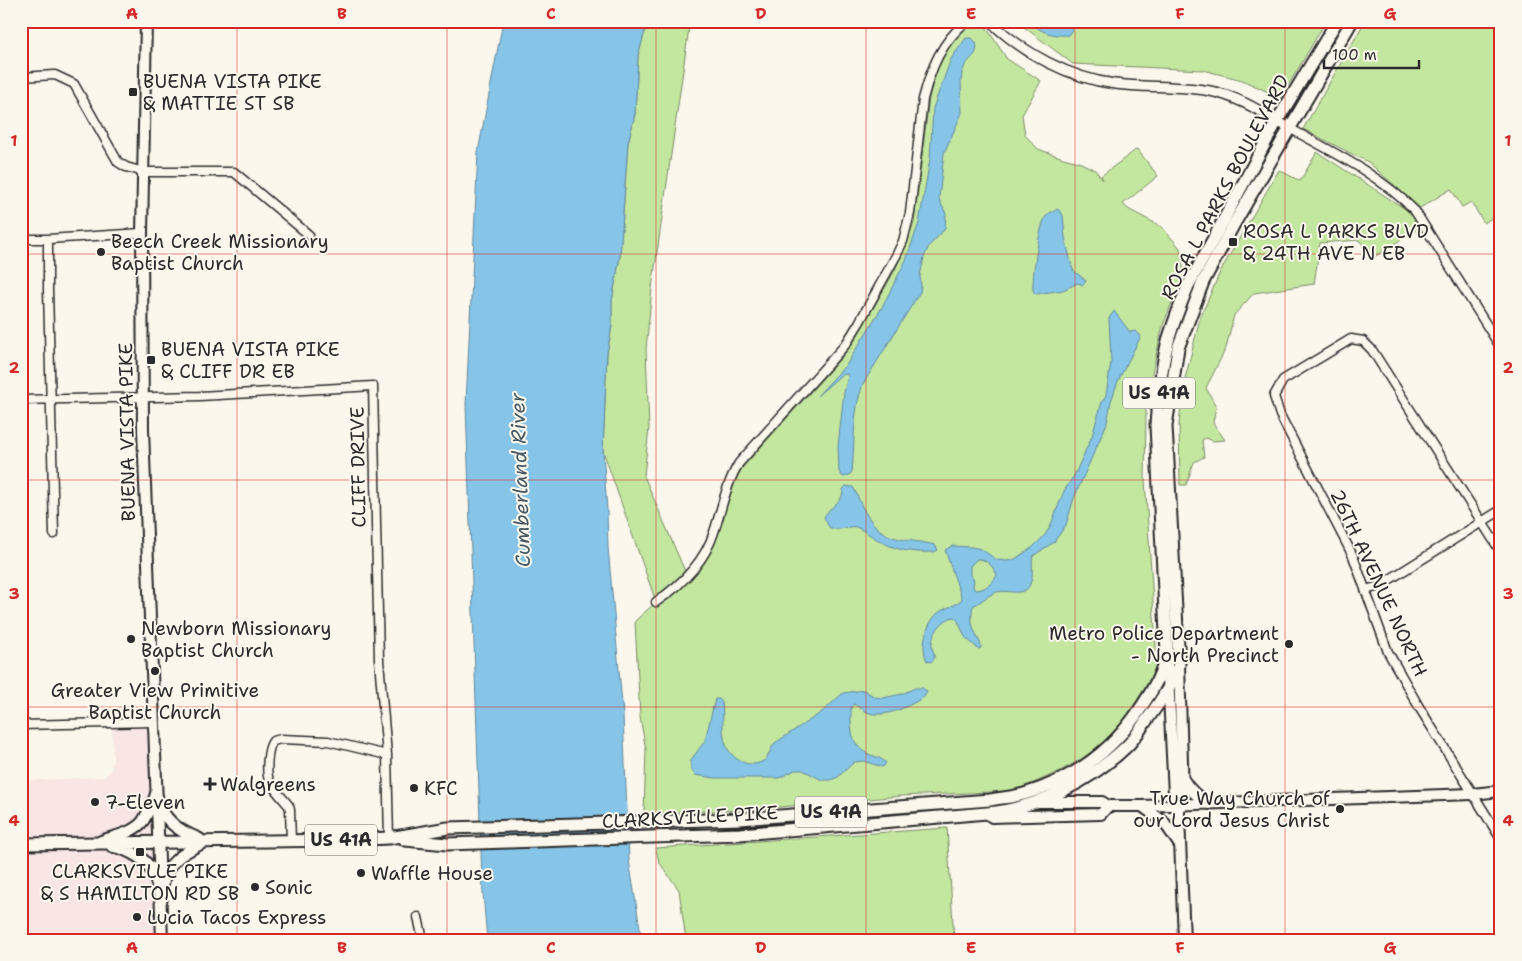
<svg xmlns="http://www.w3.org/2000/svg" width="1522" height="961" viewBox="0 0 1522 961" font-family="'Shantell Sans',sans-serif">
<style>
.built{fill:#f8e5e4}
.green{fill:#c4e7a0;stroke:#788966}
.water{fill:#86c5e7;stroke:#62879c;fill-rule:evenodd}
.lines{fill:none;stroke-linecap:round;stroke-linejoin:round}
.minor-casing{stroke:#2b2b2b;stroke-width:11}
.tertiary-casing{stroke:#2b2b2b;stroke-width:12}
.secondary-casing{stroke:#2b2b2b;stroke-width:14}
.primary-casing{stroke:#2b2b2b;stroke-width:15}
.minor{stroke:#fbf7ec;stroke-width:8}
.tertiary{stroke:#fbf7ec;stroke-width:9}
.secondary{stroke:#fbf7ec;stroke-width:10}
.primary{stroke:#fbf7ec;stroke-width:11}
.grid{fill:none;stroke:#d62828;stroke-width:1;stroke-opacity:0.55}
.poi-dot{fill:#2b2b2b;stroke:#fbf7ec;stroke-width:2}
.labels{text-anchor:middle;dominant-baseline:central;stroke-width:4;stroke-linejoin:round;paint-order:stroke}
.shield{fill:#fbf7ec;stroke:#696865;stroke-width:1}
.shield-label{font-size:18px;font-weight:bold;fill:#2b2b2b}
.poi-label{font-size:19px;fill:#2b2b2b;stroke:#fbf7ec;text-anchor:start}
.street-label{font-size:19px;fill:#2b2b2b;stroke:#fbf7ec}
.water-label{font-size:20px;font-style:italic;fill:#465963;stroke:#fbf7ec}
.neatline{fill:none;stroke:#d62828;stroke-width:2}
.grid-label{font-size:16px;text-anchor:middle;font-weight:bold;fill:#d62828}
</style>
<rect width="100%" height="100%" fill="#fbf7ec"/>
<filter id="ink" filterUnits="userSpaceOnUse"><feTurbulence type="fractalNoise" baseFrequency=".02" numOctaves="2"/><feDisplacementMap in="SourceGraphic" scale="10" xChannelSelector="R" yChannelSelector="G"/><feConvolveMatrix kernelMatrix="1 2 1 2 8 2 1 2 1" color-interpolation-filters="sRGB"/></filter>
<g filter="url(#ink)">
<path class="built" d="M154,722L162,940H21V781L104,777L110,772L113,762L112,723Z"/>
<path class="green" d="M646,21H690L652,288L646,349L649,428L644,476L687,576L714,543L737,476L743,467L842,357L854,341L894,272L909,238L914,223L929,98C936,70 946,34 976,21L984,24L1007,59L1041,81L1022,115L1025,135L1038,149L1063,158L1079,162L1095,170L1103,180L1101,176L1137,149L1158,176L1123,204L1128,209L1162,227L1180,248L1184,273L1163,325L1150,382L1146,410L1145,480L1157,661C1153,675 1146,686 1138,699C1114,737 1088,759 1047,777C1035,782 1024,788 1011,791L901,796L747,810L644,813L646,750L640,717L635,621L656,602L603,451L607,353L612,326V301L620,256L628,143L635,114L638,56L645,31Z
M1016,21H1326L1281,98L1242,80L1203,70L1073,64Z
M1365,21H1501V212L1484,223L1471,202L1462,207L1451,189L1420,208L1368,162L1303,129Z
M1317,152L1410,212L1420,227L1373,258L1359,240L1320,243L1314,284L1254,293L1234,315L1226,348L1206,388L1216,406L1213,423L1225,440L1213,441L1206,438L1202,440L1204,457L1194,462L1186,485H1180L1179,424L1183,387L1200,318L1221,270L1279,170L1300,181Z
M947,828L954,940H686L679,890L659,862L656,848Z"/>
<path class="water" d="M503,21H646L645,31L638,56L635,114L628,143L620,256L612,301V326L607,353L603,451L607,510L608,547L623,715L629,860L642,940H487L482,881L466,404L478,152Z
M1031,21H1072V30L1068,35C1055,36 1038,33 1031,21Z
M966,38H971L976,42L977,48L975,54L965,65L962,73L961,82L962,113L944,153L939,199L946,214L945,229L929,246L924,257L920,276L921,286L920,292L863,384C852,413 855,443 852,472L848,476L843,477L839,472L838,446L844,392L848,376L847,374L841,375L817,396L847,364L882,307L906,260L919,223L930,159L933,108L951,59Z
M1058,209L1063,215L1065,237L1071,263L1073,270L1086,281L1083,285L1078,283L1063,290L1036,294L1033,291C1032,278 1039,223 1047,215C1050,212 1055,211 1058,209Z
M1114,311L1130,332L1136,331L1141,336L1118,381L1111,401L1107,423L1074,498L1066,525L1054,542L1033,556C1031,565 1034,576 1030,584C1025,598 1008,589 997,592C989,594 981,602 973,606C971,614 971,624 975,632C977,638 981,641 981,648L978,649L965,637L958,621L954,617C942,619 930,636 932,648C934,654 936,656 932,662L927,661C920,646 926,624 938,613C946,607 956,606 962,599L945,550L952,546L971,547L981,549L997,560L1007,561L1015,559L1033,547L1045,535L1050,527L1064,491L1075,474L1092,436L1102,402L1106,395L1111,362L1109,318ZM977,559C985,558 994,567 997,575C993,583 985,590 975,590L973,587L974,580L970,575V566Z
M846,486L853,487C858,495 860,504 865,512C885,545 903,537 935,545L938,550L934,552C915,553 897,551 880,541C872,537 864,530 856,527C846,525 839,533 829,527L824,517C828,509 837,505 841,498C844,493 841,490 846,486Z
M915,688H923L927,692L924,697C911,705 892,715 876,714C867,714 861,708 854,704L851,707C851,725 849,745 868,754C875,757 880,757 886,763L883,767L863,761L854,762L838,777L831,780H822L803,770H795L779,778H715L695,775L691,768L690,761L705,741L715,699H719L722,702C724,715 721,733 726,745C732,760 750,770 765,760C770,755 770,748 775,743L822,712L843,693L864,690L875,697L883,698L902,694Z"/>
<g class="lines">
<g class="minor-casing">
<path id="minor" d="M21,77L55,75L74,84L118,162L126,167L144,172H234L309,235
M1289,128C1333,152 1380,175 1415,211L1501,348
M21,239H48L142,233
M48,239V289L54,534
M21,400L200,396L373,386L379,660L387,755L389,838
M1501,552L1372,350L1363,341L1351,339L1283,380L1274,396L1280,415L1353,556L1388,652L1419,707L1501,839
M1366,590L1379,586L1501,510
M656,602C681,585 705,561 714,532C722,508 726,484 739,463L846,344L859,323L897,254L903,241L910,213L923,99C931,68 941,42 967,21
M21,725L154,722
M291,841L290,810L289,806C283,798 273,789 269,780C266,772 267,748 273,741L281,739L328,741L387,755
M418,917L423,940"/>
</g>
<g class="tertiary-casing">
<path id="tertiary" d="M990,21C1023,53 1069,78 1115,84C1146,88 1178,85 1210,91C1238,96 1265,114 1289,128"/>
</g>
<g class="secondary-casing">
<path id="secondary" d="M146,21L142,233L143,429L162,940
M1167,657L1174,794L1179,805
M1179,665L1183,794L1179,805V816L1184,940
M1183,779C1189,790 1199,798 1210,804
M1038,802H1102L1108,806H1142L1472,794L1501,791
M1142,806L1164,822L1179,844
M987,813L992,817L1101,814L1108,806
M101,841C114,836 134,833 143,821C148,813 151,804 156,796
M163,884C166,861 187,851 205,842"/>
</g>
<g class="primary-casing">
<path id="primary" d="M156,795C162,819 176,830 199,839
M405,840L447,844L740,834L987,813C1039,808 1091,781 1128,745C1136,737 1142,726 1149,717C1161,701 1172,684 1179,665L1166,426L1178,348L1203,282L1234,224L1352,21
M21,844L346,840L389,838L448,828L740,819L990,800C1001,798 1013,797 1024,794C1075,779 1114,750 1142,706C1153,690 1162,674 1167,654L1156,425C1158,398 1161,371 1167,345C1172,325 1180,306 1188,286L1277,121L1337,21
M112,846C129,849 149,860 155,877C158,884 159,892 161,900"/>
</g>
<use href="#minor" class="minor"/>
<use href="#tertiary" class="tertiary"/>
<use href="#secondary" class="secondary"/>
<use href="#primary" class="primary"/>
</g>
</g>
<path class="grid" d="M237,21V940M447,21V940M656,21V940M866,21V940M1075,21V940M1285,21V940M21,254H1501M21,480H1501M21,707H1501"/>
<g class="poi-dot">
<rect x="128" y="87" width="10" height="10" rx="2.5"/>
<rect x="1228" y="237" width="10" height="10" rx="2.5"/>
<circle cx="101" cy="252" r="5"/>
<rect x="146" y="355" width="10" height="10" rx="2.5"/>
<circle cx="131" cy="639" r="5"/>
<circle cx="1289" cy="644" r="5"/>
<circle cx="155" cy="671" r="5"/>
<path d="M207.5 776.5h5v5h5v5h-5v5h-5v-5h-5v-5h5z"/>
<circle cx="414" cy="788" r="5"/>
<circle cx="95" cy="802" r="5"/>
<circle cx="1340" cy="809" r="5"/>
<rect x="135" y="847" width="10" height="10" rx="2.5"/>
<circle cx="361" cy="873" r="5"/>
<circle cx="255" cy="887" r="5"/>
<circle cx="137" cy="917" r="5"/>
</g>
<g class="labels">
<g class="shield">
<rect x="1123" y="377.5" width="72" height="31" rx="4"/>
<rect x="795" y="796.5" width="72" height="31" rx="4"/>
<rect x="305" y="824.5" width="72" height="31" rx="4"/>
</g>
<g class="shield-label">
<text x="1159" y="393">US 41A</text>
<text x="831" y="812">US 41A</text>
<text x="341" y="840">US 41A</text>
</g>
<g class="poi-label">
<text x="143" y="81">BUENA VISTA PIKE<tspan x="143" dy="22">&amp; MATTIE ST SB</tspan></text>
<text x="1243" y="231">ROSA L PARKS BLVD<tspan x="1243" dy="22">&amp; 24TH AVE N EB</tspan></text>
<text x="111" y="241">Beech Creek Missionary<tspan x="111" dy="22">Baptist Church</tspan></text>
<text x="161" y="349">BUENA VISTA PIKE<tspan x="161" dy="22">&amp; CLIFF DR EB</tspan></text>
<text x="141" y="628">Newborn Missionary<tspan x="141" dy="22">Baptist Church</tspan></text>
<text x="1279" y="633" text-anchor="end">Metro Police Department<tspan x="1279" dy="22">- North Precinct</tspan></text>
<text x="155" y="690" text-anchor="middle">Greater View Primitive<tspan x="155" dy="22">Baptist Church</tspan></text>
<text x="220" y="784">Walgreens</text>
<text x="424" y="788">KFC</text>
<text x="1330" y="798" text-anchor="end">True Way Church of<tspan x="1330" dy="22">our Lord Jesus Christ</tspan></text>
<text x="105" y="802">7-Eleven</text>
<text x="140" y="871" text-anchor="middle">CLARKSVILLE PIKE<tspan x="140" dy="22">&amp; S HAMILTON RD SB</tspan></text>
<text x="371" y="873">Waffle House</text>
<text x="265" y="887">Sonic</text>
<text x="147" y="917">Lucia Tacos Express</text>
</g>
<g class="street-label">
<text transform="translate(1225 187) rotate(-62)">ROSA L PARKS BOULEVARD</text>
<text transform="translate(127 432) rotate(-91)">BUENA VISTA PIKE</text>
<text transform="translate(358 467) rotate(-91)">CLIFF DRIVE</text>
<text transform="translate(1379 583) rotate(65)">26TH AVENUE NORTH</text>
<text transform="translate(690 817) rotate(-3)">CLARKSVILLE PIKE</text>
</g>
<g class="water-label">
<text transform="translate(520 480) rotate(-92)">Cumberland River</text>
</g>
</g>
<rect width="1522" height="961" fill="none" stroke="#fbf7ec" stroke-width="55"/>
<path d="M1324 60v8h95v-8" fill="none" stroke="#2b2b2b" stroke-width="2.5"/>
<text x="1332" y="60" font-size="15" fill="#2b2b2b" stroke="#fbf7ec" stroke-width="4" paint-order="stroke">100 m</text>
<rect x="28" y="28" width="1466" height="906" class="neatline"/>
<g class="grid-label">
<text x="132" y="19">A</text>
<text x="342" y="19">B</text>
<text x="551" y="19">C</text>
<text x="761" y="19">D</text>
<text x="971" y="19">E</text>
<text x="1180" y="19">F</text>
<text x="1390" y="19">G</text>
<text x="14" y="146">1</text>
<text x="1508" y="146">1</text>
<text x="14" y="373">2</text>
<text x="1508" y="373">2</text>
<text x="14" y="599">3</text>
<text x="1508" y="599">3</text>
<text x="14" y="826">4</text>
<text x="1508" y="826">4</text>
<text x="132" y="953">A</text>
<text x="342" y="953">B</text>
<text x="551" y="953">C</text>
<text x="761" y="953">D</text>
<text x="971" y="953">E</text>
<text x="1180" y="953">F</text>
<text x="1390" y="953">G</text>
</g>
</svg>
